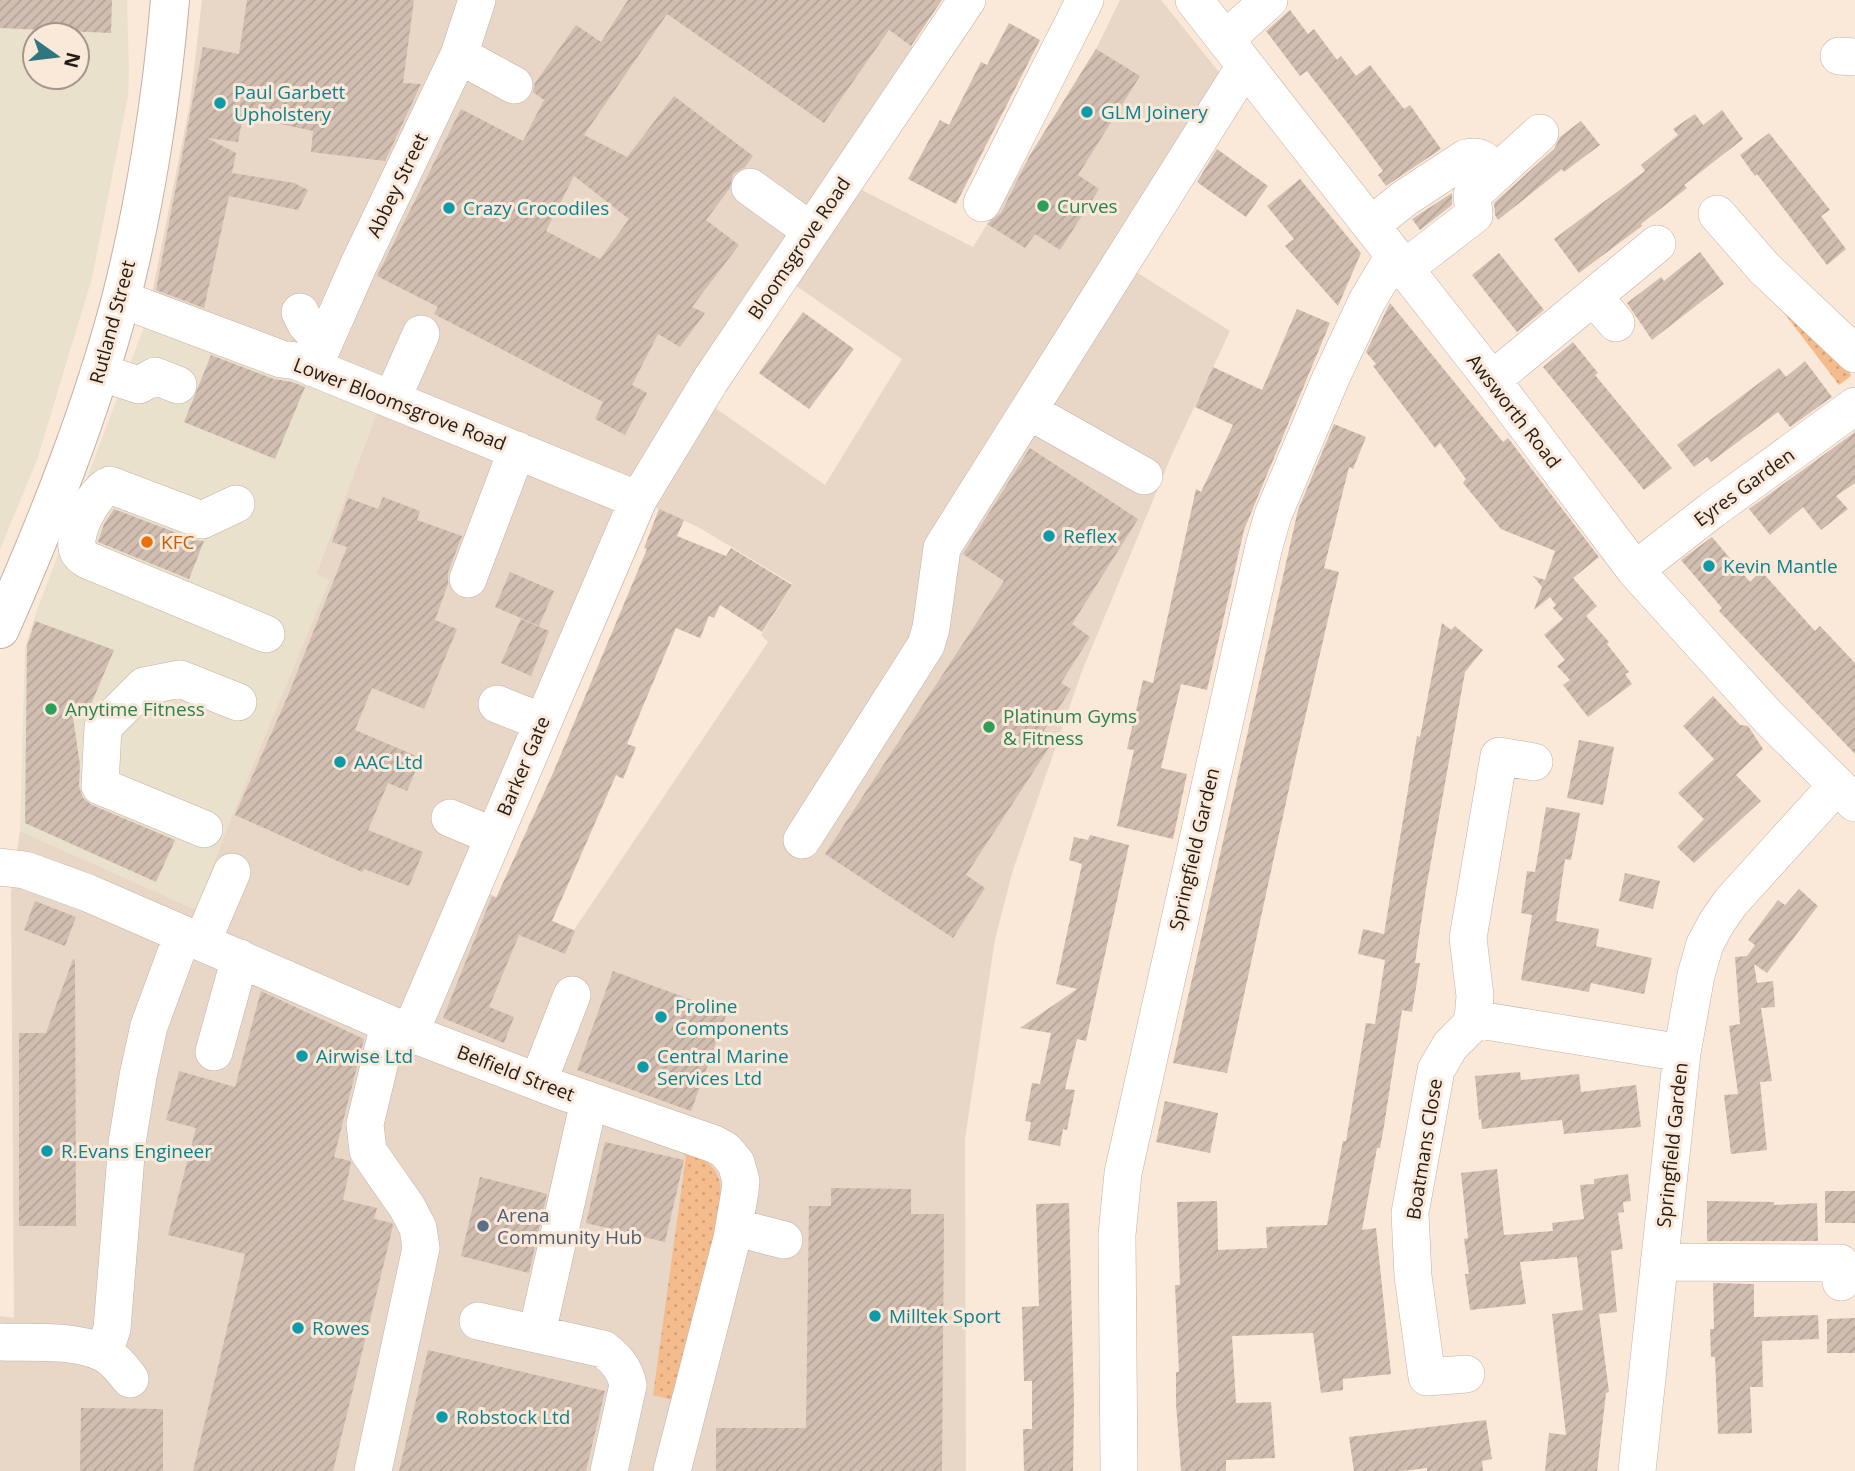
<svg xmlns="http://www.w3.org/2000/svg" width="1855" height="1471" viewBox="0 0 1855 1471" font-family="'Open Sans',sans-serif">
<style>
.commercial{fill:#e9e1cb;fill-rule:evenodd}
.industrial{fill:#e8d6c6;fill-rule:evenodd}
.green{fill:url(#green-dots)}
.building{fill:url(#building-hatch);fill-rule:evenodd}
.lines{fill:none;stroke-linecap:round;stroke-linejoin:round}
.minor-casing{stroke:#c2b1a2;stroke-width:38}
.major-casing{stroke:#c2b1a2;stroke-width:40}
.minor{stroke:#fff;stroke-width:37}
.major{stroke:#fff;stroke-width:38}
.culture-dot{fill:#0f9aa8;stroke:#fae8d8;stroke-width:2.5}
.leisure-dot{fill:#2e9e5b;stroke:#fae8d8;stroke-width:2.5}
.food-dot{fill:#e8710a;stroke:#fae8d8;stroke-width:2.5}
.service-dot{fill:#5c6f8a;stroke:#fae8d8;stroke-width:2.5}
.labels{text-anchor:middle;dominant-baseline:central;stroke-width:6;stroke-linejoin:round;paint-order:stroke}
.culture-label{font-size:19px;fill:#0d838f;stroke:#fae8d8;text-anchor:start}
.street-label{font-size:19px;fill:#231c17;stroke:#fae8d8}
.leisure-label{font-size:19px;fill:#27864d;stroke:#fae8d8;text-anchor:start}
.food-label{font-size:19px;fill:#c56008;stroke:#fae8d8;text-anchor:start}
.service-label{font-size:19px;fill:#4e5e75;stroke:#fae8d8;text-anchor:start}
</style>
<defs>
<pattern id="green-dots" width="8" height="8" patternUnits="userSpaceOnUse" patternTransform="scale(1.75)"><rect width="8" height="8" fill="#f4bc8d"/><path d="M2 2h.1M6 6h.1" fill="none" stroke="#d1a179" stroke-width="1.8" stroke-linecap="round"/></pattern>
<pattern id="building-hatch" width="6" height="6" patternUnits="userSpaceOnUse" patternTransform="scale(1.75)"><rect width="6" height="6" fill="#d1beb1"/><path d="M-1 1l2-2M0 6l6-6M5 7l2-2" fill="none" stroke="#b3a398"/></pattern>
</defs>
<rect width="100%" height="100%" fill="#fae8d8"/>
<path class="commercial" d="M0,0H127L129,72L128,96L92,278L37,460L0,549ZM35,35H77V77H35Z
M147,319L377,413L316,573L331,580L232,816L196,910L20,831L25,647L36,613Z"/>
<path class="industrial" d="M202,0H845L938,64L856,187L973,247L1096,49L1120,0H1161L1239,97L1133,270L1230,331L1173,452L1082,671L1013,870L995,939L965,1139L966,1471H0V1316L14,1318L11,893L20,831L196,910L232,816L330,580L316,574L377,413L147,319L190,103ZM792,283L902,359L825,485L711,405ZM656,508L698,527L793,584L761,635L768,642L574,930L490,894Z"/>
<path class="green" d="M1784,313L1792,314L1847,366L1851,376L1839,385Z
M684,1149C723,1168 722,1176 720,1217L672,1400L653,1395L686,1156L683,1154Z"/>
<path class="building" d="M0,0H112L111,33L0,28Z
M247,0H414L403,83L421,84L385,161L311,152L313,131L243,116L238,142L207,138L236,153L232,173L294,183L308,190L298,210L229,196L204,308L156,290L203,47L239,54Z
M628,0H942L911,46L889,30L824,123L667,14L584,135L627,157L674,96L753,156L745,167L733,174L730,188L706,220L739,245L692,307L705,313L680,347L658,334L632,385L647,393L625,435L595,419L603,402L434,314L438,307L377,276L461,109L523,141L544,100L533,92L535,83L576,25L601,42ZM574,176L629,219L600,259L546,231Z
M1290,10L1308,34L1314,29L1337,60L1341,56L1356,76L1370,65L1404,109L1410,105L1441,149L1386,186L1378,175L1383,171L1352,129L1307,71L1300,76L1266,31Z
M1009,23L1040,40L956,204L908,179L940,120L949,125L981,62L987,65Z
M1096,49L1140,76L1078,175L1099,189L1060,250L1035,234L1025,248L987,224L1001,213L1030,155Z
M1722,110L1743,139L1684,185L1687,188L1641,224L1642,226L1579,273L1554,239L1645,171L1641,165L1678,135L1673,129L1695,114L1703,125Z
M1581,121L1600,145L1564,172L1562,169L1498,220L1495,215L1494,203L1554,149L1560,137Z
M1769,133L1830,210L1821,216L1846,249L1827,265L1757,174L1755,176L1740,155Z
M1217,149L1268,186L1246,217L1197,182Z
M1300,179L1361,253L1338,306L1285,246L1294,239L1267,206Z
M1452,193V205L1420,230L1412,219Z
M1700,252L1724,284L1652,340L1627,303L1661,277L1664,281Z
M1499,253L1544,310L1517,332L1472,275Z
M1390,303L1503,442L1508,438L1599,557L1573,578L1597,606L1586,616L1609,642L1607,644L1629,672L1625,674L1632,684L1588,717L1563,685L1570,680L1557,666L1565,660L1544,635L1563,619L1553,608L1556,605L1550,597L1534,610L1542,587L1533,576L1545,580L1555,551L1501,529L1463,483L1466,479L1440,443L1435,448L1373,366L1376,364L1366,352Z
M1297,309L1330,323L1244,530L1207,690L1181,684L1161,768L1187,774L1173,839L1117,826L1134,750L1127,749L1143,680L1153,683L1196,489L1201,492L1233,425L1195,407L1213,367L1262,390Z
M803,312L854,349L809,409L759,373Z
M1573,342L1598,373L1595,375L1672,468L1644,490L1543,367Z
M211,355L274,379L292,382L305,387L275,459L184,422Z
M1805,361L1832,397L1790,427L1778,412L1711,462L1707,457L1694,467L1677,445L1779,368L1786,377Z
M1334,424L1366,437L1353,469L1349,467L1324,568L1339,572L1295,761L1227,1073L1173,1063L1298,510Z
M1855,432V483L1836,496L1848,509L1821,530L1803,507L1770,535L1749,509Z
M1030,448L1138,519L1072,624L1090,637L1061,683L1071,689L1041,735L1052,743L966,875L985,888L953,938L825,854L1004,581L963,554Z
M383,497L420,511L417,520L462,536L448,572V584L435,620L457,629L424,709L372,688L355,730L421,758L407,791L388,783L368,830L423,852L409,886L364,869L362,872L235,815L287,698L347,547L332,542L348,498L378,509Z
M114,509L195,540L204,541L189,579L98,542L104,524Z
M659,509L684,520L677,536L726,556L731,548L792,585L762,632L720,605L714,618L709,616L700,638L676,628L627,744L636,747L623,779L616,775L552,921L575,931L565,954L519,935L489,1007L514,1017L504,1043L443,1018L492,896L496,898L553,773L647,549L644,548Z
M1712,537L1750,582L1761,571L1815,631L1820,626L1855,663V754L1719,611L1722,608L1681,560Z
M510,572L554,591L539,626L495,607Z
M521,619L549,631L531,676L501,663Z
M35,621L114,650L86,716L72,711L80,765L79,786L83,798L92,805L175,840L156,882L25,823L27,646Z
M1442,623L1451,630L1455,626L1483,650L1465,672L1426,889L1415,963H1420L1412,1012L1402,1010L1384,1126L1380,1148H1377L1362,1230L1376,1228L1391,1374L1343,1379V1390L1321,1393L1313,1333L1232,1336L1236,1403L1271,1402L1275,1458L1226,1460V1471H1181L1176,1403V1372H1179L1175,1285H1180L1177,1202L1217,1201L1218,1250L1267,1248L1266,1227L1327,1225L1343,1141H1346L1366,1023L1375,1024L1385,960L1358,954L1363,929L1384,934L1417,736L1420,737Z
M1713,696L1740,725L1748,726L1763,749L1736,775L1761,801L1694,863L1677,847L1704,819L1678,793L1714,759L1683,726Z
M1579,740L1614,747L1603,805L1567,798Z
M1546,807L1580,813L1571,860L1565,859L1556,921L1599,929L1596,946L1652,958L1644,994L1591,983L1589,992L1521,980L1532,915L1521,913L1527,871L1535,872Z
M1090,835L1129,845L1086,1041L1077,1039L1065,1089L1075,1090L1067,1130L1063,1129L1060,1146L1028,1140L1031,1122L1025,1121L1032,1083L1040,1084L1051,1033L1020,1028L1077,989L1056,984L1082,864L1069,860L1074,837L1088,840Z
M1625,873L1660,881L1653,909L1619,901Z
M1799,889L1818,906L1767,973L1754,964L1757,983L1773,981L1775,1007L1761,1008L1772,1081L1760,1082L1767,1150L1731,1154L1724,1095L1738,1094L1729,1026L1740,1024L1735,957L1747,956L1755,945L1748,940L1778,900L1785,905Z
M35,901L76,917L65,946L24,930Z
M73,959L75,960L76,1226H19V1033H46Z
M613,971L727,1013L691,1111L577,1070Z
M261,991L364,1039L334,1157L350,1161L351,1163L343,1200L377,1208L374,1219L392,1223L393,1226L333,1471H193L245,1254L168,1235L196,1128L166,1120L179,1071L235,1087Z
M1520,1072L1521,1080L1579,1074L1581,1092L1636,1085L1641,1127L1564,1134L1562,1120L1482,1129L1481,1119L1479,1120L1475,1076Z
M1165,1101L1218,1113L1210,1153L1156,1142Z
M605,1142L684,1160L665,1242L586,1223Z
M1497,1169L1504,1235L1553,1231L1552,1223L1584,1219L1580,1185L1594,1184V1179L1628,1174L1631,1201L1623,1202L1624,1212L1618,1213L1623,1249L1611,1251L1617,1312L1599,1314L1609,1392L1606,1393L1597,1471H1545L1549,1433L1566,1435L1552,1314L1583,1310L1577,1257L1520,1262L1526,1304L1470,1310L1465,1274H1469L1464,1239L1468,1238L1461,1173Z
M480,1177L547,1194L529,1273L461,1256Z
M831,1188L911,1189V1214H944L942,1471H716V1428H806L809,1206H831Z
M1825,1191H1855V1223H1825Z
M1707,1201L1774,1202V1205L1817,1203L1818,1241H1707Z
M1069,1203L1074,1406L1073,1471H1024L1023,1429H1032V1381H1024L1022,1307L1039,1306L1036,1204Z
M1713,1283L1754,1284V1317L1818,1315L1819,1339L1762,1341L1763,1387H1750L1752,1433L1718,1434L1715,1357H1711L1710,1329H1714Z
M1855,1318V1353H1827V1319Z
M428,1350L605,1391L586,1471H399Z
M81,1408L163,1409V1471H80Z
M1486,1420L1492,1459L1482,1461L1483,1471H1427V1468L1402,1471H1354L1349,1437Z"/>
<g class="lines">
<g class="minor-casing">
<path id="minor" d="M1194,0L1492,380L1635,570L1771,720L1855,803
M1225,40L1269,0
M459,55L514,85
M1839,56L1855,57
M750,187L811,231
M982,203L1085,0
M1717,214L1765,269L1855,354
M1371,225L1405,198L1466,158C1481,154 1487,162 1496,173
M1404,269L1474,215L1472,195L1540,133
M1594,297L1616,323
M121,299L281,359L297,361L638,500
M300,312L306,324L324,343
M313,368L359,264L459,55L477,0
M99,372L139,385L155,376L178,385
M1492,380L1657,244
M392,399L421,334
M1029,411L1144,476
M236,504L202,520L110,485C95,490 69,537 79,553C79,554 86,559 87,560L266,634
M1635,570L1712,510L1855,406
M468,579L517,450
M497,704L542,722
M450,818L493,836
M204,829L100,786L103,727L144,686L180,679L238,702
M802,840L926,645L931,628L942,548L1245,66
M0,867L25,870L88,893L410,1033L559,1090L714,1144L725,1150L736,1163L741,1181L740,1191L732,1238L672,1471
M202,942L232,872
M1473,1019L1682,1053
M410,1033L638,500L710,381L967,0
M214,1052L240,958
M538,1082L572,995
M734,1227L784,1240
M1659,1262L1840,1263L1841,1282
M478,1321L603,1349C616,1359 625,1369 628,1385L609,1471
M537,1333L589,1101
M0,1342C32,1343 73,1339 103,1353C114,1358 123,1370 130,1379
M104,1353L112,1329L127,1143L138,1076L149,1026L183,934
M1466,1374L1427,1377L1413,1276L1410,1213L1436,1070L1450,1046L1469,1027L1473,1019L1475,996L1468,938L1499,756L1534,762
M373,1471L421,1248L418,1228L407,1207L368,1151L365,1124L389,1024
M1119,1471L1117,1235L1123,1173L1264,546L1273,515L1330,380L1367,301L1394,256
M1637,1471L1682,1053L1696,975L1705,944L1717,922L1731,902L1837,785"/>
</g>
<g class="major-casing">
<path id="major" d="M0,629C47,522 91,413 121,299C145,205 162,97 170,0"/>
</g>
<use href="#minor" class="minor"/>
<use href="#major" class="major"/>
</g>
<g class="culture-dot">
<circle cx="220" cy="103" r="7"/>
<circle cx="1087" cy="112" r="7"/>
<circle cx="449" cy="208" r="7"/>
<circle cx="1049" cy="536" r="7"/>
<circle cx="1709" cy="566" r="7"/>
<circle cx="340" cy="762" r="7"/>
<circle cx="661" cy="1017" r="7"/>
<circle cx="302" cy="1056" r="7"/>
<circle cx="643" cy="1067" r="7"/>
<circle cx="47" cy="1151" r="7"/>
<circle cx="875" cy="1316" r="7"/>
<circle cx="298" cy="1328" r="7"/>
<circle cx="442" cy="1417" r="7"/>
</g>
<g class="leisure-dot">
<circle cx="1043" cy="206" r="7"/>
<circle cx="51" cy="709" r="7"/>
<circle cx="989" cy="727" r="7"/>
</g>
<circle class="food-dot" cx="147" cy="542" r="7"/>
<circle class="service-dot" cx="483" cy="1226" r="7"/>
<g class="labels">
<g class="culture-label">
<text x="234" y="92">Paul Garbett<tspan x="234" dy="22">Upholstery</tspan></text>
<text x="1101" y="112">GLM Joinery</text>
<text x="463" y="208">Crazy Crocodiles</text>
<text x="1063" y="536">Reflex</text>
<text x="1723" y="566">Kevin Mantle</text>
<text x="354" y="762">AAC Ltd</text>
<text x="675" y="1006">Proline<tspan x="675" dy="22">Components</tspan></text>
<text x="316" y="1056">Airwise Ltd</text>
<text x="657" y="1056">Central Marine<tspan x="657" dy="22">Services Ltd</tspan></text>
<text x="61" y="1151">R.Evans Engineer</text>
<text x="889" y="1316">Milltek Sport</text>
<text x="312" y="1328">Rowes</text>
<text x="456" y="1417">Robstock Ltd</text>
</g>
<g class="street-label">
<text transform="translate(397 185) rotate(-64)">Abbey Street</text>
<text transform="translate(799 248) rotate(-56)">Bloomsgrove Road</text>
<text transform="translate(112 322) rotate(-75)">Rutland Street</text>
<text transform="translate(400 404) rotate(21)">Lower Bloomsgrove Road</text>
<text transform="translate(1514 411) rotate(52)">Awsworth Road</text>
<text transform="translate(1744 487) rotate(-36)">Eyres Garden</text>
<text transform="translate(523 766) rotate(-67)">Barker Gate</text>
<text transform="translate(1194 849) rotate(-77)">Springfield Garden</text>
<text transform="translate(516 1073) rotate(21)">Belfield Street</text>
<text transform="translate(1672 1145) rotate(-84)">Springfield Garden</text>
<text transform="translate(1424 1149) rotate(-81)">Boatmans Close</text>
</g>
<g class="leisure-label">
<text x="1057" y="206">Curves</text>
<text x="65" y="709">Anytime Fitness</text>
<text x="1003" y="716">Platinum Gyms<tspan x="1003" dy="22">&amp; Fitness</tspan></text>
</g>
<g class="food-label">
<text x="161" y="542">KFC</text>
</g>
<g class="service-label">
<text x="497" y="1215">Arena<tspan x="497" dy="22">Community Hub</tspan></text>
</g>
</g>
<g transform="translate(56 56) rotate(104)"><circle r="33" fill="#fae8d8" stroke="#a4968b" stroke-width="2"/>
<path d="M0-5L12 26L0 18L-12 26Z" fill="#2f7681"/>
<text y="-10" font-size="19" font-weight="bold" text-anchor="middle" fill="#231c17">N</text>
</g>
</svg>
